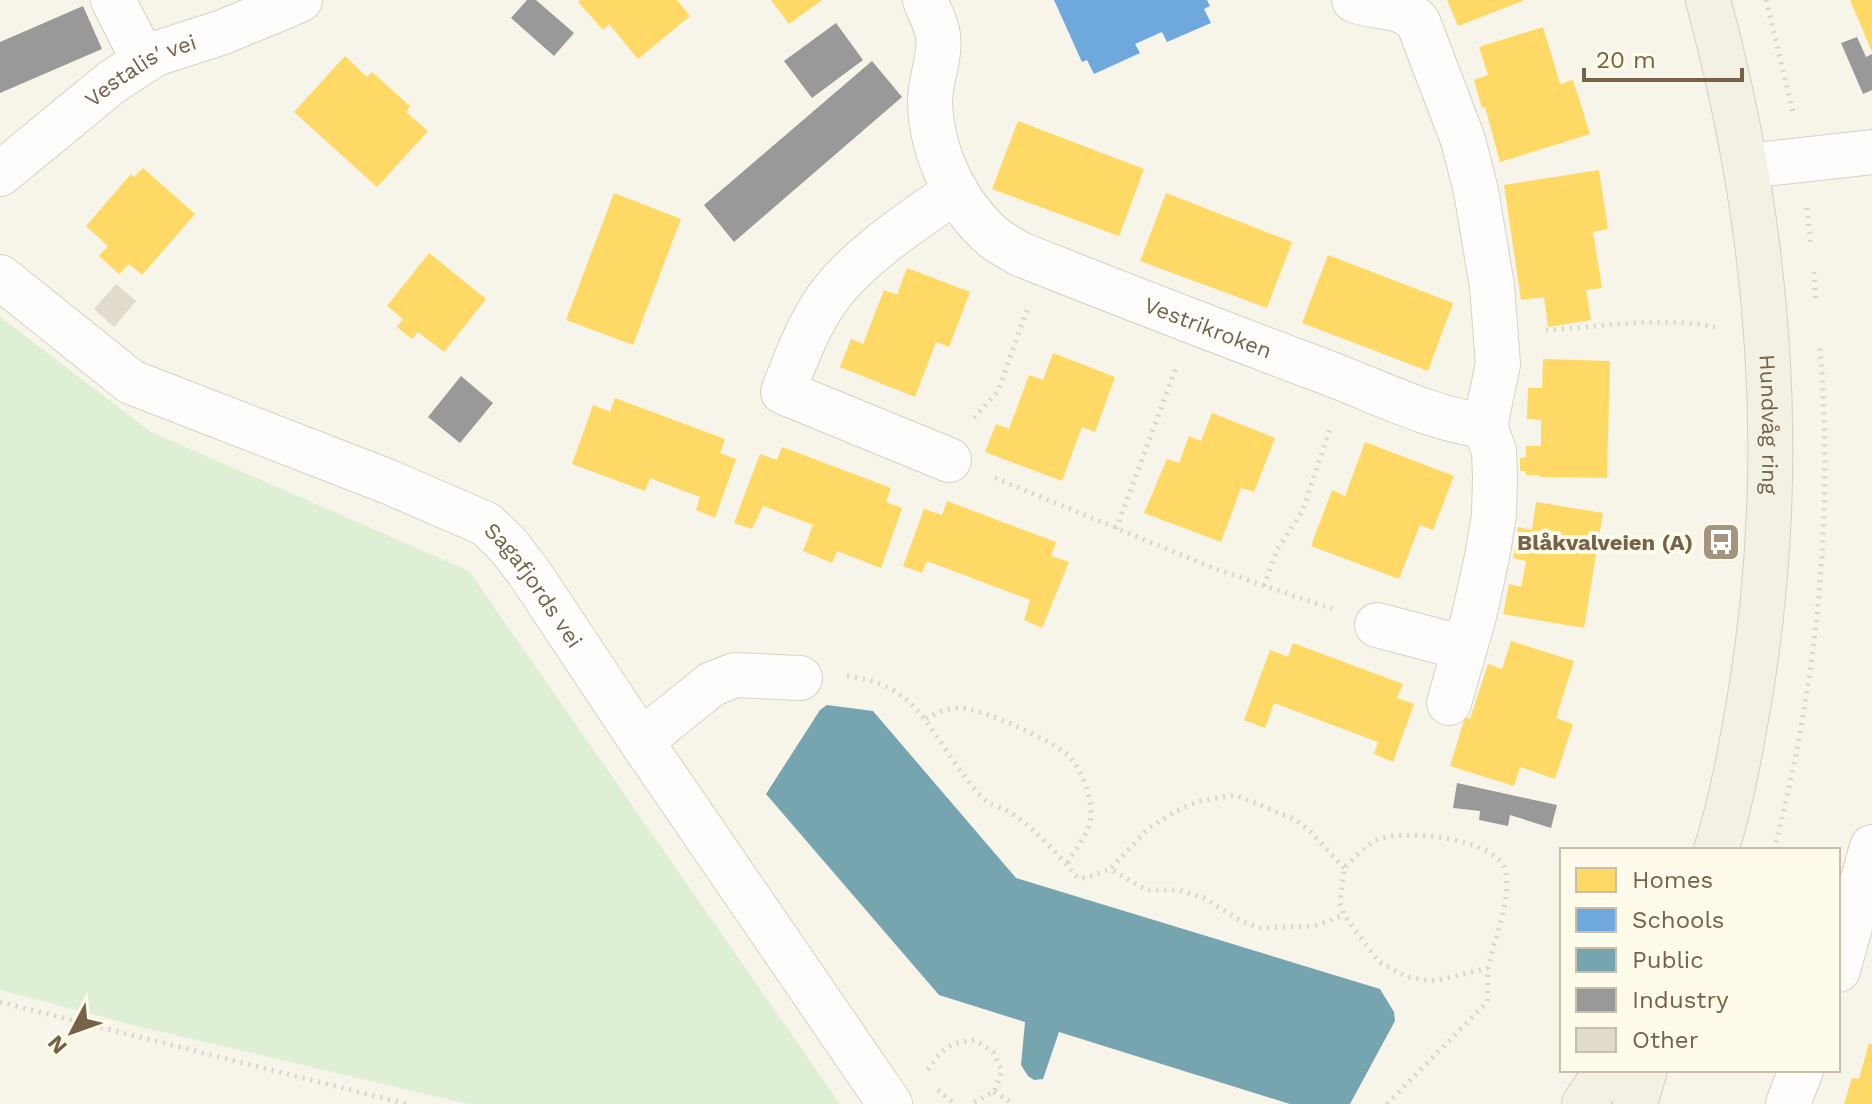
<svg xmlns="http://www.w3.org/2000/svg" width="1872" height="1104" viewBox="0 0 1872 1104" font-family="'Work Sans',sans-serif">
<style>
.green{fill:#deefd3}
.homes{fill:#ffd966}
.schools{fill:#6fa8dc}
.public{fill:#76a5af}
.industry{fill:#999}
.building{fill:#e1dbce}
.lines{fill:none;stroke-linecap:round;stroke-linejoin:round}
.minor-casing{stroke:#d6d1c7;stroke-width:46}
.major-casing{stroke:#d6cfc5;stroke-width:46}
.path{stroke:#dad4cc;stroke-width:5;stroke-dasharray:2 6;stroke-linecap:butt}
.minor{stroke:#fefdfc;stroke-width:44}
.major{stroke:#f3f0e4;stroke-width:44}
.labels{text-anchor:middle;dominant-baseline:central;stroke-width:8;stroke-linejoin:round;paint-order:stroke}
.street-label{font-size:22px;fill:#766248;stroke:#fffbea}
.poi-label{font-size:22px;font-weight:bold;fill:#766248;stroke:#fffbea;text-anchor:end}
</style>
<rect width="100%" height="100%" fill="#f7f4e9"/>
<path class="green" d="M0,317L151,432L469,571L840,1104H468L137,1026L0,990Z"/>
<path class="homes" d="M580,0H677L690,16L638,59L609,24L603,30L578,2Z
M771,0H822L789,24Z
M1447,0H1525L1458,26Z
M1850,0H1872V52Z
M1543,27L1560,84L1573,80L1590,134L1500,162L1485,107L1482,108L1474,80L1488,75L1479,47Z
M345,56L367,77L372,72L410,106L406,112L428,131L377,187L294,112Z
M1018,121L1144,169L1119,236L992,189Z
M143,168L195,214L142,275L129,264L119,274L99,256L108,246L86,226L131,174L134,177Z
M1599,170L1608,229L1593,232L1602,288L1586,290L1591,320L1548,327L1544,297L1521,300L1504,185Z
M614,193L681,219L633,345L566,320Z
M1166,193L1292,242L1267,308L1140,261Z
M429,253L486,299L444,352L418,332L412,339L397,327L403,319L387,306Z
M1328,255L1453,303L1428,371L1302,323Z
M907,268L970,292L949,347L936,342L915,397L840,367L851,339L863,344L884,290L897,295Z
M1053,353L1115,377L1095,432L1082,427L1062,481L985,452L996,424L1009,429L1029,375L1043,380Z
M1543,359L1610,361L1607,478L1539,477L1540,475H1526V471H1520V458L1526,457V446H1541V420L1527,419L1528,388H1542Z
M615,398L725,439L720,453L736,459L715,518L696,510L700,497L650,478L645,491L572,464L593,405L610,412Z
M1212,413L1275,438L1254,492L1241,488L1221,542L1144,513L1167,459L1179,463L1189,436L1201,441Z
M1365,442L1454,476L1433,530L1420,525L1399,579L1311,546L1332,490L1345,496Z
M782,447L891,488L886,502L902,508L881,568L837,551L832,563L803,551L813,525L763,506L752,529L734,523L760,454L777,460Z
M947,501L1056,542L1051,556L1069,562L1042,628L1024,620L1030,600L927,561L922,573L903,566L924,509L942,515Z
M1536,502L1603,513L1584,628L1503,614L1509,584L1521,587L1526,561L1513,558L1518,527L1532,530Z
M1511,641L1574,661L1556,718L1573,724L1555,779L1520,767L1514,786L1450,766L1465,717L1470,719L1488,664L1502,669Z
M1293,643L1403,684L1397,698L1414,704L1393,762L1374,754L1378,742L1274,703L1265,728L1244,720L1270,650L1288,657Z
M1869,1043L1872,1044V1104H1844L1852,1078L1859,1079Z"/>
<path class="schools" d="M1054,0H1207L1210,6L1204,9L1211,23L1167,42L1162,32L1135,44L1140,53L1094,74L1087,60L1082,62Z"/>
<path class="public" d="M827,705L873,711L1016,878L1380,989L1394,1012L1395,1021L1350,1104H1290L1059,1032L1043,1079L1034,1080L1028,1076L1021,1065L1025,1022L939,995L766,794L820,710Z"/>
<path class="industry" d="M527,0H536L574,33L554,56L511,18Z
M83,6L102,49L0,93V42Z
M836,23L863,60L812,98L784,61Z
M1857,37L1866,57L1872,54V90L1863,94L1841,43Z
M872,61L902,97L734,242L704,205Z
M461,376L493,403L460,443L428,417Z
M1457,783L1557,805L1551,828L1510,815L1508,826L1479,820L1480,811L1453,808Z"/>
<path class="building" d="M116,284L136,301L114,327L94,309Z"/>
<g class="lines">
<g class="minor-casing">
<g id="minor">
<path d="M113,0L144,61"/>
<path id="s1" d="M925,0C929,11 936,23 938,35C941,57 930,79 930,102C931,152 956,205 994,238C1002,244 1012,249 1020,254C1120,294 1222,333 1323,371C1377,391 1427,418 1485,426"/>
<path d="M1354,0C1377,10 1399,2 1418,22L1463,140L1476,191L1492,286L1498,364L1485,426L1494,451L1495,478L1494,515L1487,557L1474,616L1449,703"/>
<path d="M1747,166L1872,152"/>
<path id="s2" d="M0,174L112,82L155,54L223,32L300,0"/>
<path id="s3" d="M0,277L131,382L389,482L486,524L507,544L530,574L641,741L890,1104"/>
<path d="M949,460L783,392C794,364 805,334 821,308C849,262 912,221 956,191"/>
<path d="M1377,625L1464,648"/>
<path d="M641,741L712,684L735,675L800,678"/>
<path d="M1838,970L1872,847"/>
<path d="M1788,1104L1801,1070"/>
</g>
</g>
<g class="major-casing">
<g id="major">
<path id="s4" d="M1708,0C1770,228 1789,462 1750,696C1741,748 1732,800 1716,850"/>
<path d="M1584,1104L1607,1070"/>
<path d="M1635,1104L1645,1070"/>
</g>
</g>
<path class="path" d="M1766,0L1793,112
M1807,208L1811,246
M1814,272L1816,302
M1546,330C1601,327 1660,316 1715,327
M974,418L998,391L1027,310
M995,478L1213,568L1332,609
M1116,529L1176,368
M1264,586L1277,550L1302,512L1331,426
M847,676C913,684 924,721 960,770C969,781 977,795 989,803C994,806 1001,807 1006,810C1034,826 1057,854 1078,878H1086L1110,869
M926,719C935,713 949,707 961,708C985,710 1052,740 1069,756C1082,770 1091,795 1091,814C1091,832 1075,849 1067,864
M1774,850C1817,685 1834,517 1820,348
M1344,868L1309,830L1294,819L1235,795L1199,801L1176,811L1149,828L1110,869L1147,890H1179L1204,898L1241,921L1259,928L1315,926L1344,915
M0,1002L407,1104
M928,1070C943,1047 949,1043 975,1040L993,1052L1002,1071L994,1092L970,1104
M938,1090L955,1104
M994,1092L1014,1104
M1387,1104L1487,1002C1489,990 1486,977 1489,965C1495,936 1510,904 1506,873C1501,838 1402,828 1377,840C1365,846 1354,858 1344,868L1340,903L1344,915L1379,962L1407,977L1435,981L1488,968"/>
<use href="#minor" class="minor"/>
<use href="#major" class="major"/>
</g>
<defs>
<g id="bus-square" transform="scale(2)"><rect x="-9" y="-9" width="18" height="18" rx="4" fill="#a39580" stroke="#fffbea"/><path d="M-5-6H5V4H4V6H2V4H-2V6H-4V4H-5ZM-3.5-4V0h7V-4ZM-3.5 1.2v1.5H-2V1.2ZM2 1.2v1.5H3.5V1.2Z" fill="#fff"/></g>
</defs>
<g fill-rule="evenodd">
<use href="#bus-square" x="1721" y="542"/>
</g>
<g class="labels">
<g class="street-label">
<text stroke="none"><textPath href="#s2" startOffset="176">Vestalis' vei</textPath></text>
<text stroke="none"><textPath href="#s1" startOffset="492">Vestrikroken</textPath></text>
<text stroke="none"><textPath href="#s4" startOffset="430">Hundvåg ring</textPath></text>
<text stroke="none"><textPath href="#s3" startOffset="628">Sagafjords vei</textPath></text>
</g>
<g class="poi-label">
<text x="1693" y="542">Blåkvalveien (A)</text>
</g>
</g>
<rect x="1560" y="848" width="280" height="224" fill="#fffbea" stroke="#c8bea9" stroke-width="2"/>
<rect x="1576" y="868" width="40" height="24" fill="#ffd966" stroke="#c8bea9" stroke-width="2"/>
<text x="1632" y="888" font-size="24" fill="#766248">Homes</text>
<rect x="1576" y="908" width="40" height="24" fill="#6fa8dc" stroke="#c8bea9" stroke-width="2"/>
<text x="1632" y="928" font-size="24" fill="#766248">Schools</text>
<rect x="1576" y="948" width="40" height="24" fill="#76a5af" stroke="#c8bea9" stroke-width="2"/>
<text x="1632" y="968" font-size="24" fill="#766248">Public</text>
<rect x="1576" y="988" width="40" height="24" fill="#999999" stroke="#c8bea9" stroke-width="2"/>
<text x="1632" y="1008" font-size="24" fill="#766248">Industry</text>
<rect x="1576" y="1028" width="40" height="24" fill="#e1dbce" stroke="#c8bea9" stroke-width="2"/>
<text x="1632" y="1048" font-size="24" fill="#766248">Other</text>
<g transform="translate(72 1032) rotate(229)" stroke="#fffbea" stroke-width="6" paint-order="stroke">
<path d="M0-6L14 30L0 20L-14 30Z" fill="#766248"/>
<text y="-12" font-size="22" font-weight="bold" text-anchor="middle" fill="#766248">N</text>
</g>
<path d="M1584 68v12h158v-12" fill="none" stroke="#766248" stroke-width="4"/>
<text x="1596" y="68" font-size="24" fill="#766248" stroke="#fffbea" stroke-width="6" paint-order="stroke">20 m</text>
</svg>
